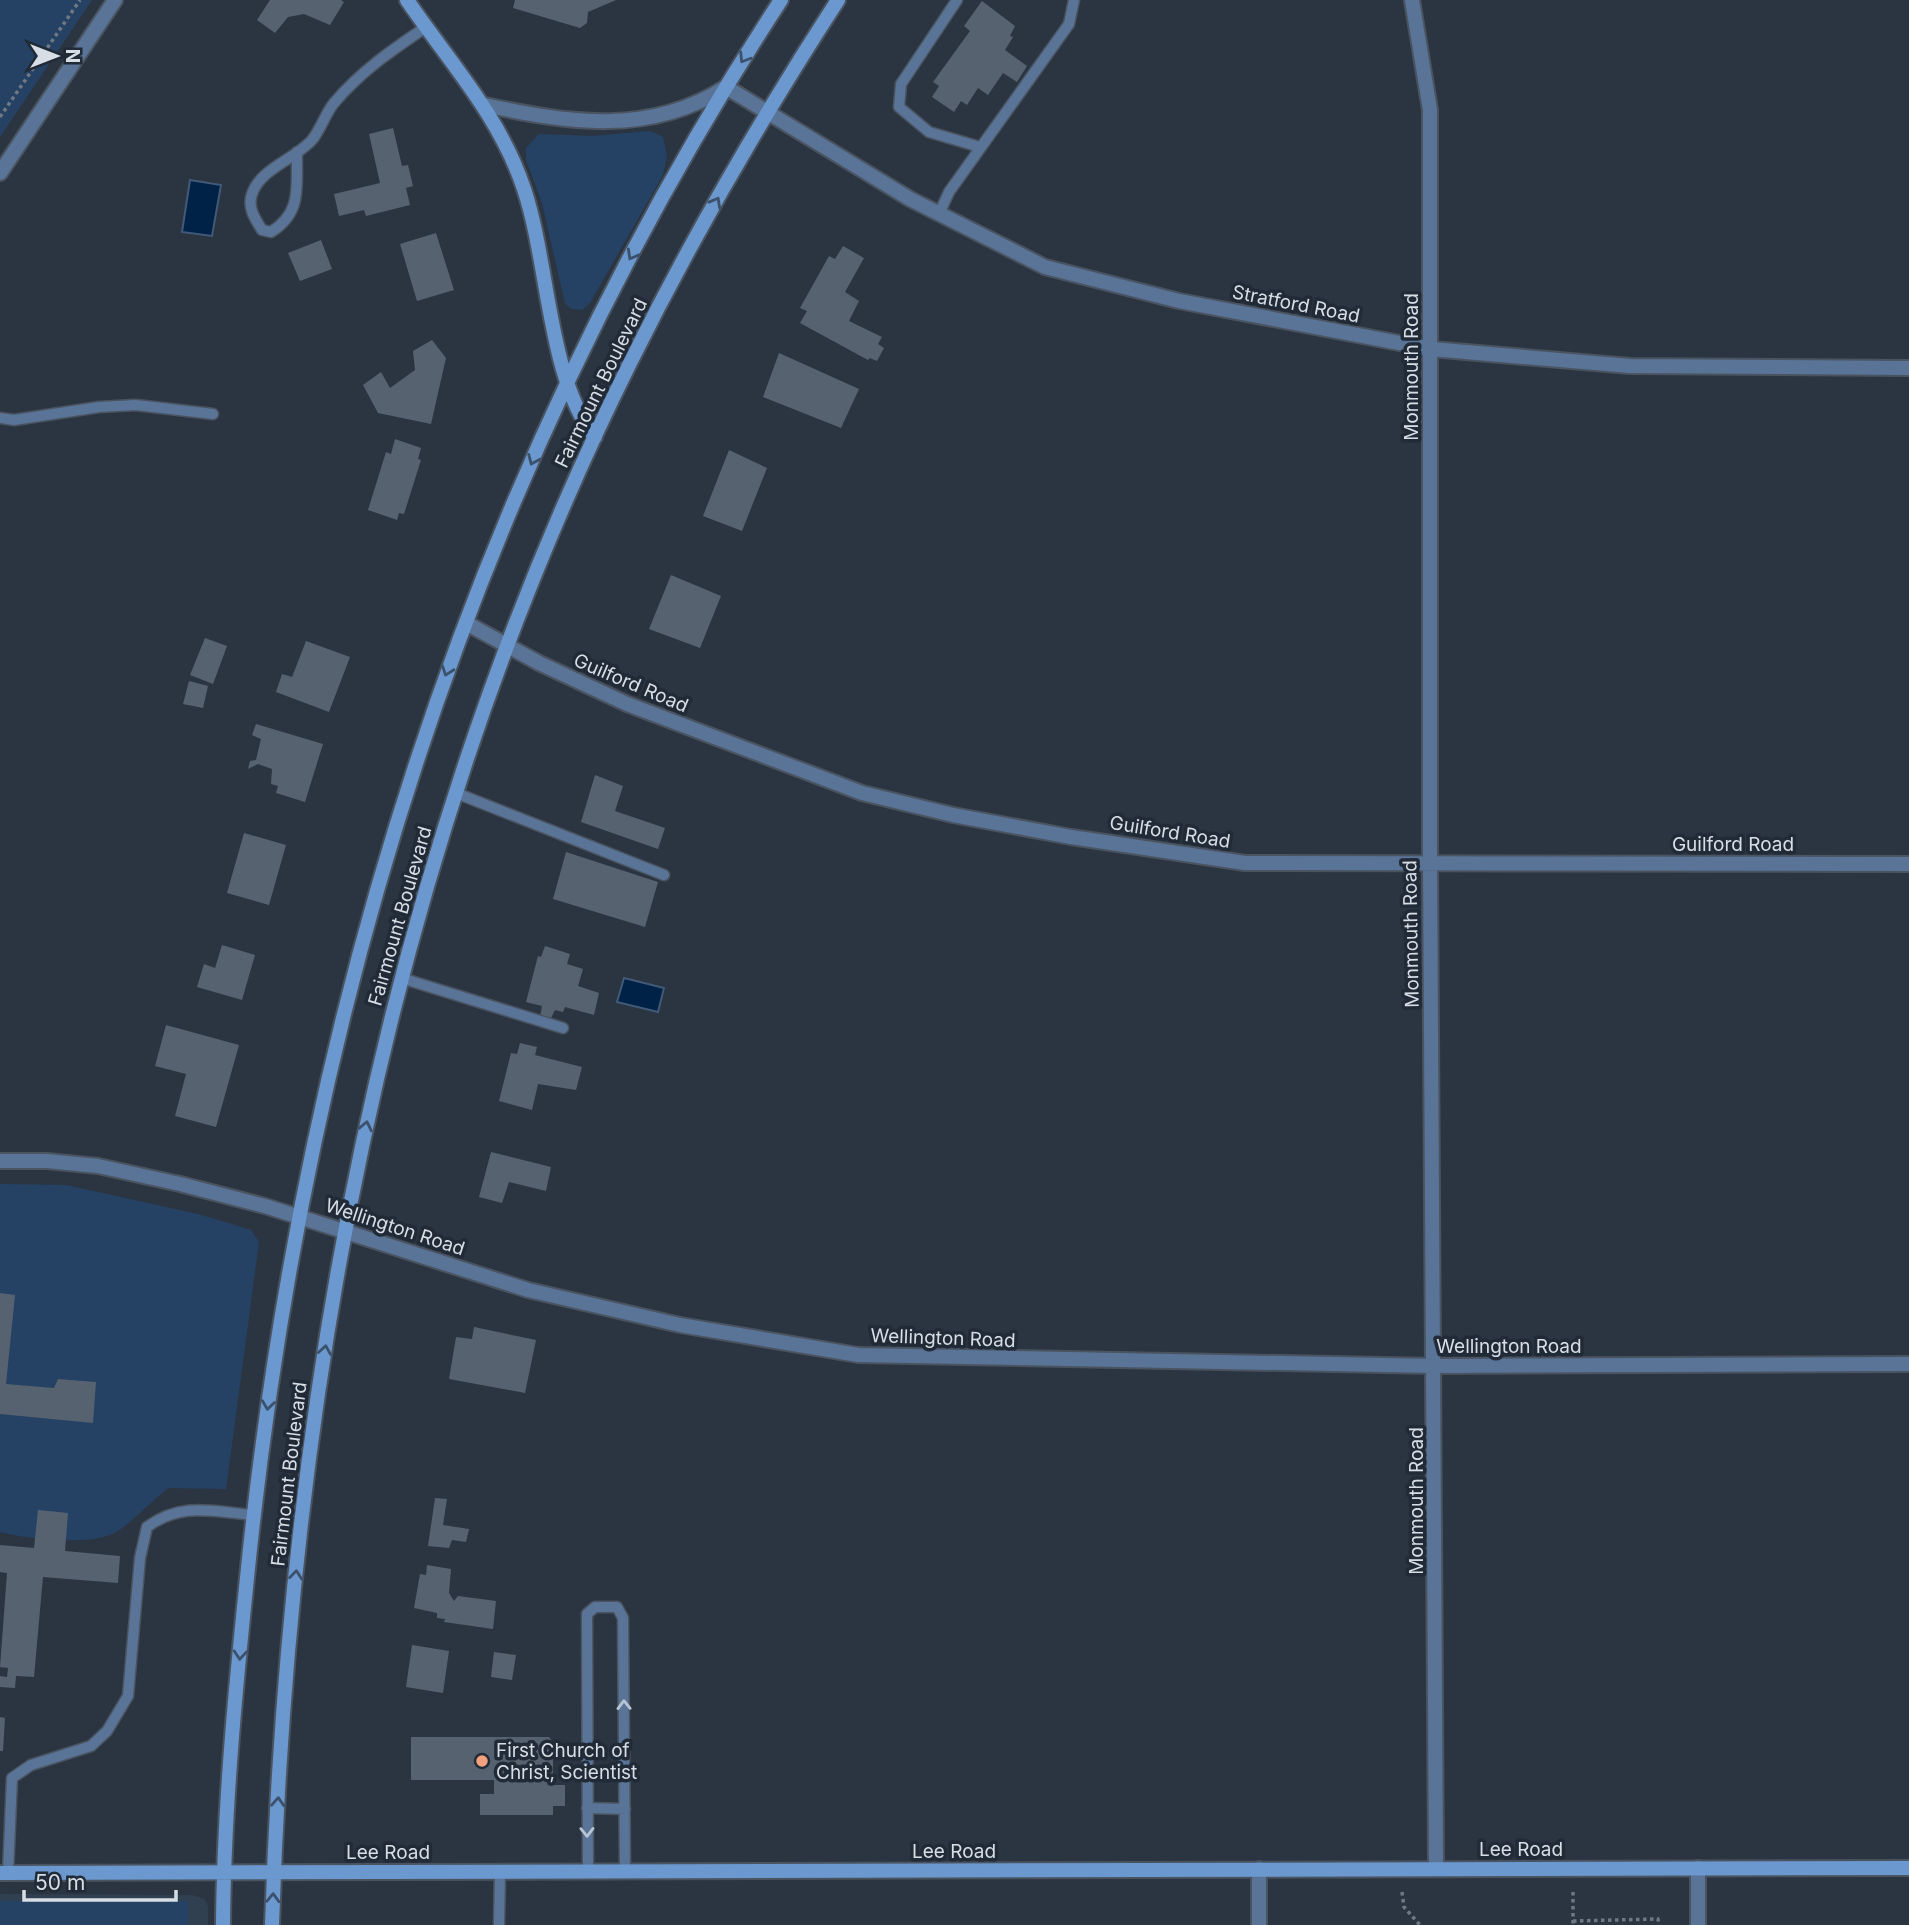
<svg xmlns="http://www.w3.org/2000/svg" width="1909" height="1925" viewBox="0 0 1909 1925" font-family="Inter,sans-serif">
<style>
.built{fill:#314051}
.green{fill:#254265}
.water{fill:#012247;stroke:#415a77;stroke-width:2}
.building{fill:#576270}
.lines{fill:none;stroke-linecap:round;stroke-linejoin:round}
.lane-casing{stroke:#4a5360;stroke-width:13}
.street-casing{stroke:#4a5360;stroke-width:18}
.secondary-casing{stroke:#4a5360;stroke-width:18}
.path{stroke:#6f7883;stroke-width:3.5;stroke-dasharray:3.5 3.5;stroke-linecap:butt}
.lane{stroke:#597497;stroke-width:10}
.street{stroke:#597497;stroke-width:14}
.secondary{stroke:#6b98ce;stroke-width:14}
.oneway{stroke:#3b516c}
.oneway2{stroke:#b8c4d2}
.poi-dot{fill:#f2a17e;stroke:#212b37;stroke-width:2.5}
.labels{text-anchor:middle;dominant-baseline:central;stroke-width:7;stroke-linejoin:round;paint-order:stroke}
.street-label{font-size:19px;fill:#d7dee6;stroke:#212b37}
.poi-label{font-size:19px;fill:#d7dee6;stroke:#212b37;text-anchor:start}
</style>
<rect width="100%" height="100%" fill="#2b3542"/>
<path class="built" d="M0,1894L192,1895L204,1899L208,1906V1925H0Z"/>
<path class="green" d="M0,0H92L0,137Z
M650,131L663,137L667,156L663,175L590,303L582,310L571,309L565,303L542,203L526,160V148L539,134L593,136Z
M0,1184L66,1185L198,1214L251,1230L259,1242L226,1489L168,1488C152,1501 134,1520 118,1531C94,1547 28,1539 0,1532Z
M0,1901H188V1925H0Z"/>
<path class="water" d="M190,180L221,185L212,236L182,232Z
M624,978L664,988L658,1012L617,1002Z"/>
<path class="building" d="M270,0H341L344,2L330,25L304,14L288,17L275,33L257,20Z
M515,0H616L588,12L587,23L580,28L513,8Z
M982,1L1015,26L1010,36L1013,37L1005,50L1027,66L1017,82L1003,73L988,95L978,88L967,105L961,101L954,112L932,97L939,86L933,82L970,31L964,26Z
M393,128L402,166L408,165L413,186L406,188L410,205L366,216L364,210L339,216L334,194L380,183L369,134Z
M436,233L454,290L417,301L400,244Z
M321,240L332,269L300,281L288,253Z
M843,246L864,258L845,292L859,301L849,321L882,337L878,344L884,348L877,361L870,358L868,360L800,323L807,311L800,308L829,256L835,259Z
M432,340L446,358L431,424L378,413L363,385L381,372L390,388L415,370L413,351Z
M779,353L859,389L841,428L763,397Z
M395,439L421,448L418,459L421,460L404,514L399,513L397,520L368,510L386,452L391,454Z
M729,450L767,468L742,531L703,516Z
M671,575L721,596L700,648L649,629Z
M205,638L227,646L213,684L190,675Z
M306,641L350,657L329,712L276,692L282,674L292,677Z
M189,681L208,686L203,708L183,704Z
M256,724L323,744L305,802L276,793L278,786L271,784L272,769L258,764L248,769L250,761L256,760L261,739L252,735Z
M595,775L623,786L615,811L665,828L658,849L581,822Z
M244,833L286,845L269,905L227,893Z
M566,852L658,882L645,927L553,899Z
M222,945L255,955L242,1000L197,987L204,964L215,968Z
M545,946L570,954L567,964L583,969L578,986L599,993L594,1015L565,1007L563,1012L555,1010L550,1020L540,1017L542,1006L526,1002L538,956L541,957Z
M166,1025L239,1045L216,1127L175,1116L186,1074L155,1066Z
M520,1043L537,1047L535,1055L582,1067L576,1090L538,1084L532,1110L499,1101L511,1053L517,1054Z
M491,1152L551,1167L546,1191L509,1182L502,1203L479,1197Z
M0,1293L15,1295L6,1384L54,1388L58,1379L96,1382L93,1423L0,1414Z
M474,1327L536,1340L525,1393L449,1379L456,1337L472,1339Z
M435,1498L447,1499L443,1525L469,1529L466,1542L452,1540L449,1548L428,1546Z
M38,1510L68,1513L65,1551L120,1556L118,1583L43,1577L34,1677L16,1676L15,1688L0,1687V1676L7,1677L8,1668L0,1667L7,1573L0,1572V1545L34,1548Z
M427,1565L451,1569L449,1593L454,1601L458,1596L496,1601L493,1629L444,1622L445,1619L437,1618V1613L414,1608L420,1574L426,1575Z
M412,1645L449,1651L443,1693L406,1687Z
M494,1652L516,1655L512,1680L491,1677Z
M0,1717L5,1718L3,1751H0Z
M411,1737H549L553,1742V1785H565V1806H553V1815H480V1794H494V1780H411Z"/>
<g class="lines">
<g class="lane-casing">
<path id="lane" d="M957,0L901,84L899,107L929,132L980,147
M297,152C296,186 303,212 271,232L262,230C255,219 247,207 252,194C260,169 295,159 312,140C321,129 325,114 334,103C361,71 392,50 426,27
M939,214L949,192L1069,24L1074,0
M0,418L14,420L99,407L136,405L213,414
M456,793L664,875
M401,978L563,1028
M587,1808L625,1809
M588,1872L587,1614L595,1607H617L623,1618L625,1872
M8,1873L12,1778L31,1765L91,1746L107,1731L128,1696L140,1558L147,1527C182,1501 213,1512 254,1515
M499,1925L500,1872"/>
</g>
<g class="street-casing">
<path id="street" d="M1412,0L1430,110V863L1436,1869
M485,105C568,123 650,136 726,87L910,199L1045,267L1179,301L1431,349L1630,366L1909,368
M0,173L115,0
M466,623L539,663L627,704L862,793L953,815L1071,837L1245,863L1909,864
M0,1161H47L98,1166L180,1184L265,1206L528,1290L680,1325L858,1355L1435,1366L1909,1364
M1698,1868V1925
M1259,1869V1925"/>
</g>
<g class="secondary-casing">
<path id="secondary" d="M407,0C450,63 500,116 524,189C549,263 548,379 595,437
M0,1873L1909,1868
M223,1925C224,1800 237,1673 250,1549C310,995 475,468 781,0
M272,1925C289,1388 389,847 630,363C692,238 762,117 838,0"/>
</g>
<path class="path" d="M0,117L80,0
M1402,1892L1404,1907L1420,1925
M1573,1892V1925
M1573,1921L1658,1919L1659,1925"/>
<use href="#lane" class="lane"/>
<use href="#street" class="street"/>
<use href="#secondary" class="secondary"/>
</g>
<defs><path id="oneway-chevron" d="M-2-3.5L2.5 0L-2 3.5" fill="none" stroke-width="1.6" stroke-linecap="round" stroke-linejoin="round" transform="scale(1.75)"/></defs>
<g class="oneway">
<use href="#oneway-chevron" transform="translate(744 58) rotate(122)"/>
<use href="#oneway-chevron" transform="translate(716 202) rotate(-61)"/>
<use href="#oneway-chevron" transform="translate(632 255) rotate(119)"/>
<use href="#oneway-chevron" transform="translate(533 460) rotate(113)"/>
<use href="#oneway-chevron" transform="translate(447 671) rotate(110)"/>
<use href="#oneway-chevron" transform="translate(366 1126) rotate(-78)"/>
<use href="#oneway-chevron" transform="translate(325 1350) rotate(-81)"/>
<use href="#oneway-chevron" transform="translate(268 1405) rotate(98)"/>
<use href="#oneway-chevron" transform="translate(296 1575) rotate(-84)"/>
<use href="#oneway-chevron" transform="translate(240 1655) rotate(95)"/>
<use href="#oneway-chevron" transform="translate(278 1802) rotate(-87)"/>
<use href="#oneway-chevron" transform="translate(273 1898) rotate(-88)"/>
</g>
<g class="oneway2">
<use href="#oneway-chevron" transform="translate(624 1705) rotate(-91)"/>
<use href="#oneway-chevron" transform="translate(587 1832) rotate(89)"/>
</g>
<circle class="poi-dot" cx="482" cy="1761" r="7"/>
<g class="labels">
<g class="street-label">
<text transform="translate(1296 304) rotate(11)">Stratford Road</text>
<text transform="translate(1411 367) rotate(-90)">Monmouth Road</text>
<text transform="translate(601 383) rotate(-64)">Fairmount Boulevard</text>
<text transform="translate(631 683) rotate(23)">Guilford Road</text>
<text transform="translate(1170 832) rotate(9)">Guilford Road</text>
<text x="1733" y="844">Guilford Road</text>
<text transform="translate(400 916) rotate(-74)">Fairmount Boulevard</text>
<text transform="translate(1411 934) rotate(-91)">Monmouth Road</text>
<text transform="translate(395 1227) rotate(18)">Wellington Road</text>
<text transform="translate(943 1338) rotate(2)">Wellington Road</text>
<text x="1509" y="1346">Wellington Road</text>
<text transform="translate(289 1474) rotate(-83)">Fairmount Boulevard</text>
<text transform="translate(1416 1501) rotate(-90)">Monmouth Road</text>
<text x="1521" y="1849">Lee Road</text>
<text x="954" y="1851">Lee Road</text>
<text x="388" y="1852">Lee Road</text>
</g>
<g class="poi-label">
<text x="496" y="1750">First Church of<tspan x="496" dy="22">Christ, Scientist</tspan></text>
</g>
</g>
<g transform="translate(56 56) rotate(90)" stroke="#212b37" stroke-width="5" paint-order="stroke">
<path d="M0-5L12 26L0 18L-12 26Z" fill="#d7dee6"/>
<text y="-10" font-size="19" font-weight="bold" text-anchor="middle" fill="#d7dee6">N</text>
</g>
<path d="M24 1890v10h152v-10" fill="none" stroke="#d7dee6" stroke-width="3.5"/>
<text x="35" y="1890" font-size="21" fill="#d7dee6" stroke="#212b37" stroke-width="5" paint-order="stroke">50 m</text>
</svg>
